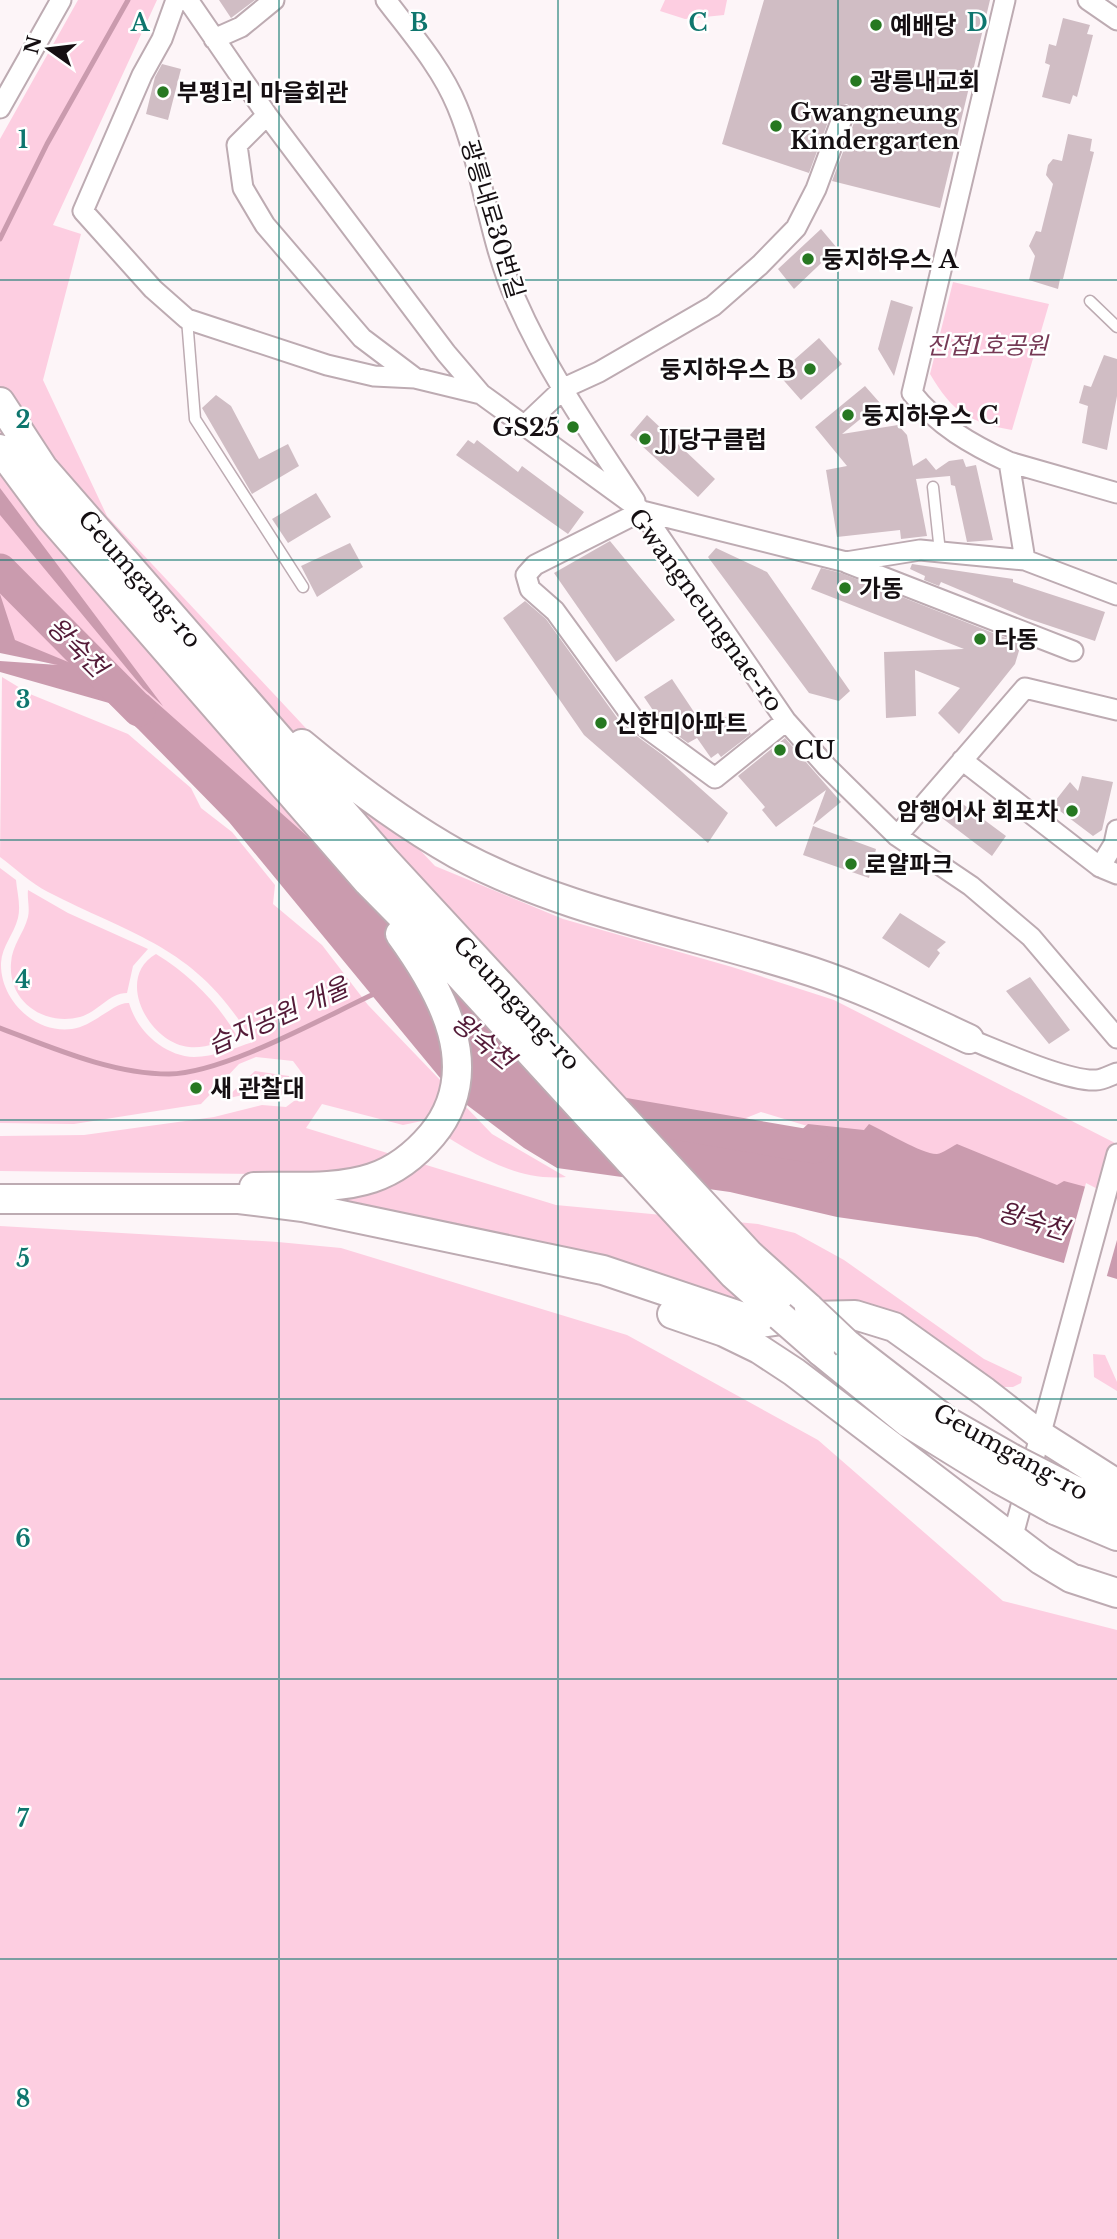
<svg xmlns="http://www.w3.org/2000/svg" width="1117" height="2239" viewBox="0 0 1117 2239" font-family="'Libre Baskerville','Noto Sans KR',serif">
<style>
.green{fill:#fdcee1}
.water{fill:#ca9bae}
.pier{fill:#fdf5f8}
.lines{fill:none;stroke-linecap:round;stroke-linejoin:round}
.stream{stroke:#ca9bae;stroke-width:5}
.river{stroke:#ca9bae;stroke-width:33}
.building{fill:#d0bdc4}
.lane-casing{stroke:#bdabb2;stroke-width:13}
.street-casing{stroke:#bdabb2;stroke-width:23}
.secondary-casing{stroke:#bdabb2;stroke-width:32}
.lane{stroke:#fff;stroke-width:10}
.street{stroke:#fff;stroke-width:19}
.secondary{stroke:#fff;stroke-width:28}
.secondary-bridge-casing{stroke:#bdabb2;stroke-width:32;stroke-linecap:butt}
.secondary-bridge{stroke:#fff;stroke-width:28}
.grid{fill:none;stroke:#0f766e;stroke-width:2;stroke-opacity:0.55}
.poi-dot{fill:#267821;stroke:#fff;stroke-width:2.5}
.labels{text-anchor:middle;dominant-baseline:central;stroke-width:5;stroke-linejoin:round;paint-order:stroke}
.poi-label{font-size:24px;font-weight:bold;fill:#150f12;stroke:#fff;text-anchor:start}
.street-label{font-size:24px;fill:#150f12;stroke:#fff}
.park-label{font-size:24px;font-style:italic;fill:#763955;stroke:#fff}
.water-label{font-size:26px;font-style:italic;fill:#541b38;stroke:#fff}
.grid-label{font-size:23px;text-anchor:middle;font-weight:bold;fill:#0f766e;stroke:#fff;stroke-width:5;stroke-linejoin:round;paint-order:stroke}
</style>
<rect width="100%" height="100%" fill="#fdf5f8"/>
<path class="green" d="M78,0H157L53,225L81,234L43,380L107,516L435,866L563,919L732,967L834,1000L1117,1144V1220L761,1112L696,1138L580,1137L107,684L7,648L0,626V139Z
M665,0H727L724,15L685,19L660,11Z
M953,282L1049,304L1012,430C969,422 953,413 930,374Z
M2,677L30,694L128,734L191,788L201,808L232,832L275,885L273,904L322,945L368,1005L492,1134L566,1177C512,1182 466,1149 422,1121L403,1125L322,1104L306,1128L556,1205L758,1224L795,1233L844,1260L984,1359L1022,1377L1021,1383L1013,1387H1000L893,1313L755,1312L329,1199L349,1175L0,1171V1136L84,1135L214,1117L262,1105L286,1107L302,1095L305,1077L293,1061L256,1057L239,1064L201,1104L74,1124L0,1123V868L16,880C17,892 21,905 18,918C14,934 2,946 1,963C0,1000 35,1034 72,1029C94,1026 114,1002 129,1003C137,1031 164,1056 194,1057C214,1057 234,1048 253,1042C197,947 138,938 48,892C31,883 16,869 0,857Z
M28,890L68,913L148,949L133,966L127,993C109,993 98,1012 80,1017C44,1026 8,1002 11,963C12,945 24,933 28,917C30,908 27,899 28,890Z
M156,954C190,975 217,1002 237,1036C222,1041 205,1049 189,1047C149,1043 114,978 156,954Z
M255,1071L289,1076L291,1086L284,1095L261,1091L225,1099Z
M0,1226L278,1242L341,1248L627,1335L818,1440L1003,1601L1117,1630V2239H0Z
M1093,1354L1105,1355L1117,1382V1391L1094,1377Z"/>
<path class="water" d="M0,488L163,706L143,688L0,515Z
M0,594L15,640L148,695L564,1064L630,1117L772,1145L771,1128L798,1133L808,1124L864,1130L869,1124C884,1131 924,1155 937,1154C943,1153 951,1147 957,1144L1057,1185L1064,1181L1090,1188L1117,1203V1279L977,1237L837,1217L730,1192L557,1168L524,1148L455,1096L229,822L138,729L109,703L0,672V661L58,665L0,653Z"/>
<path class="pier" d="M1086,1183L1117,1199V1240L1106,1279L1063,1266Z"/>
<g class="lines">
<path class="stream" d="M0,239L47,144L128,0
M0,1028C53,1048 112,1074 169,1074C225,1073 322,1018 376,993"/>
<path class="river" d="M0,570L139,710
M599,1110L815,1147"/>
</g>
<path class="building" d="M219,0H255L231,18Z
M764,0H990L940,208L832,181L855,120L853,109L847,104L836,106L832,111L809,173L722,144Z
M1063,18L1090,25L1087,34L1093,35L1077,97L1073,95L1070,104L1042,97L1050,65L1045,63L1049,44L1056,46Z
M162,64L181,69L168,120L146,114L155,77Z
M1068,134L1092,139L1090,151L1094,152L1063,279H1060L1058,289L1029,280L1035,256L1029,246L1036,231L1041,232L1053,184L1046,175L1048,165L1053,159L1062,161Z
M821,229L837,248L794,289L778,269Z
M891,300L913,307L894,376L878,349Z
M819,338L842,364L801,400L778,374Z
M1104,355L1117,359V396L1107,450L1082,443L1088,406L1079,403L1084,385L1091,387Z
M865,386L880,403L842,434L898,425L907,435L913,466L926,458L936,470L949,461L963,459L966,467L976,465L993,540L967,542L955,486L951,485L950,476L916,479L927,536L901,539L900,530L837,537L826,470L847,466L815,427Z
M216,395L231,406L259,459L288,444L299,466L252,494L202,408Z
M647,415L715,479L698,497L630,435Z
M468,440L474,444L477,440L518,472L522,466L584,512L568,534L456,455Z
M316,493L331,517L288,543L272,519Z
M610,541L675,620L616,662L554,573Z
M350,543L363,567L317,597L301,566Z
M716,548L767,572L850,691L839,701L809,693L708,557Z
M912,564L1013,579V582L1105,612L1095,641L1026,618L941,582L939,586L924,580L925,576L910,569Z
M821,568L841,573L1021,644L1015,664L959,734L938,713L960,688L915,670L916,716L886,718L884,652L964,649L811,589Z
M525,601L546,619L623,726L664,756L728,813L708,843L584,735L503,618Z
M672,679L706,730L735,711L751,734L721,757L718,753L711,758L697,738L688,743L663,725L644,697Z
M785,738L841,802L813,825L826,790L776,827L762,810L765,807L738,776Z
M1082,776L1113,782L1102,830L1093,836L1052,805L1070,782L1078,791Z
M956,799L1006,836L992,856L942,818Z
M813,826L876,849L869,878L803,855Z
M900,913L946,942L937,950L940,953L929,968L882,938Z
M1030,977L1070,1030L1049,1044L1006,991Z"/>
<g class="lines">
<g class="lane-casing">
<path id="lane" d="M1090,301L1117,327
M187,319L195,419L303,587
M933,487L940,552"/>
</g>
<g class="street-casing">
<path id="street" d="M176,0L162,39L142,75L83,211L153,289L187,319L327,365L374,376L415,378L481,394
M188,0L267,115L446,353L481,394L642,511L786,721L827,767L897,836L971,886L1031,937L1117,1038
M386,0C411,33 441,67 457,106C483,168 488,238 516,300C547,371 593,437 635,501
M1005,0L912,393C937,425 972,445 1009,462
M1088,0L1117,20
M214,39L241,27L274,0
M0,108L61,0
M267,115L237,145L243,188L265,225L362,338L415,378
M525,425L564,388L599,372L713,306L760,265L796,228L816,189L843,116
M1117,493L1009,462L1025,560L1117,595
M847,563L1073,651
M786,721L715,778L633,718L555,611L530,589L526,575L535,565L642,511L846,562L920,550L1025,560
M962,760L1100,867L1114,844L1117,830
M897,836L1025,688L1117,710
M1100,867L1117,874
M969,1039C997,1050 1068,1082 1096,1080C1103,1080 1111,1075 1117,1073
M1012,1539L1117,1154"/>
</g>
<g class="secondary-casing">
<path id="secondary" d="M0,402L43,468L384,859L750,1255L809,1308
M0,449L49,515L368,882L450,965L733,1274L780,1316
M302,744C350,784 402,823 457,854C568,914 695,933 813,972C867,990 917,1015 969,1039
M254,1187C291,1186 336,1190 372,1178C396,1170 416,1154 432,1135C486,1070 442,992 400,934
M0,1199H239L303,1207L603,1270L761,1323L809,1316L855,1315L894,1327L985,1392L1040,1435L1117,1484
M672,1314L724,1332L759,1349L794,1372L1041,1560L1071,1578L1117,1593
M847,1344L948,1422L1011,1458
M820,1351L907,1422L999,1479
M1062,1484L1117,1511
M1055,1510L1117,1536"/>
</g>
<use href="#lane" class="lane"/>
<use href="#street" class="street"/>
<use href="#secondary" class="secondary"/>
<g class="secondary-bridge-casing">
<path id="secondary-bridge" d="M809,1308L847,1344
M780,1316L820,1351
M1011,1458L1062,1484
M999,1479L1055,1510"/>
</g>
<use href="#secondary-bridge" class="secondary-bridge"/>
</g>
<path class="grid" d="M279,0V2239M558,0V2239M838,0V2239M0,280H1117M0,560H1117M0,840H1117M0,1120H1117M0,1399H1117M0,1679H1117M0,1959H1117"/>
<g class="poi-dot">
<circle cx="876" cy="25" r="7"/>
<circle cx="856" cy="81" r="7"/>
<circle cx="163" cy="92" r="7"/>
<circle cx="776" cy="126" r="7"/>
<circle cx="808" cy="259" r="7"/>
<circle cx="810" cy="369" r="7"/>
<circle cx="848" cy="415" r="7"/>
<circle cx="573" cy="427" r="7"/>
<circle cx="645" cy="439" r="7"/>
<circle cx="845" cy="588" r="7"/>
<circle cx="980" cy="639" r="7"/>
<circle cx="601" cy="723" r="7"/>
<circle cx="780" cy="750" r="7"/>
<circle cx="1072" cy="811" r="7"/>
<circle cx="851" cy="864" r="7"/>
<circle cx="196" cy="1088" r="7"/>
</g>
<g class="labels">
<g class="poi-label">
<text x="890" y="25">예배당</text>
<text x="870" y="81">광릉내교회</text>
<text x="177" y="92">부평1리 마을회관</text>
<text x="790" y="112">Gwangneung<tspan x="790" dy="28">Kindergarten</tspan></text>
<text x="822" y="259">둥지하우스 A</text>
<text x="796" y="369" text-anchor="end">둥지하우스 B</text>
<text x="862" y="415">둥지하우스 C</text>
<text x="559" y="427" text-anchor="end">GS25</text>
<text x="659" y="439">JJ당구클럽</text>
<text x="859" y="588">가동</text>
<text x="994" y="639">다동</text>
<text x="615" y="723">신한미아파트</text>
<text x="794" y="750">CU</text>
<text x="1058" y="811" text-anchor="end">암행어사 회포차</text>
<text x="865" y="864">로얄파크</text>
<text x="210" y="1088">새 관찰대</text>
</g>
<g class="street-label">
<text transform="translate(493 219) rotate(73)">광릉내로30번길</text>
<text transform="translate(140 579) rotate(49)">Geumgang-ro</text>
<text transform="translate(706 610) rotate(54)">Gwangneungnae-ro</text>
<text transform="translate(517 1003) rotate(47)">Geumgang-ro</text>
<text transform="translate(1011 1452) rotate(29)">Geumgang-ro</text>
</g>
<g class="park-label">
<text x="987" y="345">진접1호공원</text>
</g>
<g class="water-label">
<text transform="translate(77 647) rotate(45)">왕숙천</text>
<text transform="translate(278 1016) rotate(-24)">습지공원 개울</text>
<text transform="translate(483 1041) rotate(39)">왕숙천</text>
<text transform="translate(1033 1221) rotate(17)">왕숙천</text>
</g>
</g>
<g class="grid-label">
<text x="140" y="31">A</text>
<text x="419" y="31">B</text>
<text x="698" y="31">C</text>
<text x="977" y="31">D</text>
<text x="23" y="148">1</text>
<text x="23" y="428">2</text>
<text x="23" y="708">3</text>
<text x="23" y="988">4</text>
<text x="23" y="1267">5</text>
<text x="23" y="1547">6</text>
<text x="23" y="1827">7</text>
<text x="23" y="2107">8</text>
</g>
<g transform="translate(49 49) rotate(284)" stroke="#ffffff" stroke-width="5" paint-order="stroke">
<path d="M0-5L12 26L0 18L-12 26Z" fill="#150f12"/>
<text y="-10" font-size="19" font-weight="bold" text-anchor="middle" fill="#150f12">N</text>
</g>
</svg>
